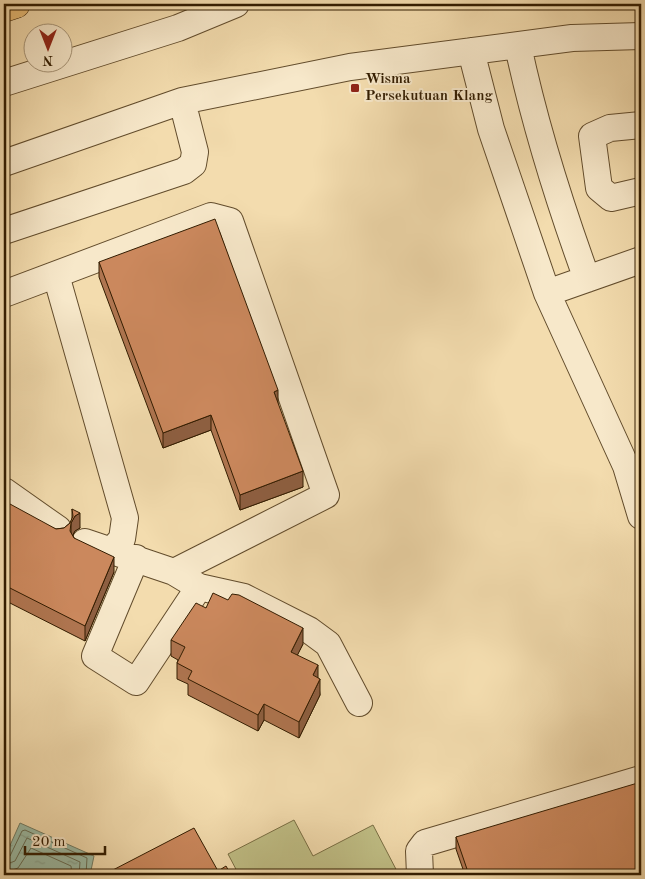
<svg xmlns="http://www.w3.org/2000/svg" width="645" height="879" viewBox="0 0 645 879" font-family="'Old Standard TT',serif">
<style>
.green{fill:#c0bf86;stroke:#796e43}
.water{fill:url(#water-ripples);stroke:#727c64}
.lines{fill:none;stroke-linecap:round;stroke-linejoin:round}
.shore{stroke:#676c53;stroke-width:1}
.minor-casing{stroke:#624c2c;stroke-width:28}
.highway-casing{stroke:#321c00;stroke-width:29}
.minor{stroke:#f7e8ca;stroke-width:26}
.highway{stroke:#eabe77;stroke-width:28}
.wall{fill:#af7550;stroke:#321c00}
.shaded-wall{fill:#8e5f41;stroke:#321c00}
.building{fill:#cb885d;stroke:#321c00}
.poi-dot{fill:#8f2418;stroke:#f7e8ca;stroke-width:2}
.labels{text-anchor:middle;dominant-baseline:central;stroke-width:4;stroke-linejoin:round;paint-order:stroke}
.poi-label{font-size:15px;font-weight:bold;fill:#321c00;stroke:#f7e8ca;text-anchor:start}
</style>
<defs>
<pattern id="water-ripples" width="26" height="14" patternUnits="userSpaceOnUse" patternTransform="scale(1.25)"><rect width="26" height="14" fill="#9cbca6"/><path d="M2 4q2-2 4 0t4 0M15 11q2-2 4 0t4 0" fill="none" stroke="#87a18d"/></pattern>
</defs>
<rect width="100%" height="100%" fill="#f3dcae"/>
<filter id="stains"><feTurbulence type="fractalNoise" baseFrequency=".004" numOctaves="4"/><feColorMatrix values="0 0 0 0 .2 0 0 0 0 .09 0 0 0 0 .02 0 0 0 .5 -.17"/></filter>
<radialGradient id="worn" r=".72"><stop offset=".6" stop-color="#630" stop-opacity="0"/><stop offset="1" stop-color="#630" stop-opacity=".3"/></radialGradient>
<path class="green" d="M294,820L313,856L373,825L399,875H239L228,854Z"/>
<path class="water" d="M20,823L94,856L90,875H4V859Z"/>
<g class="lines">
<path class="shore" d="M4,859L10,856L22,831L25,830L87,858L86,875
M4,865L15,861L27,838L80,862L79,875
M4,873L18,868L31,848L71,866L72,875"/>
<g class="minor-casing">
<path id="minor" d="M518,46C535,126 559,202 587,279
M471,51L491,129L547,293L626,466L641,516
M4,83L178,28L236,4
M641,125L610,128L592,136L599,188L611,198L641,191
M4,163L182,101L350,67L572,38L641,36
M4,231L184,171L193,164L195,152L182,101
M56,275L125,518L122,539L112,550
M547,293L641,260
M4,294L211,216L230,221L326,495L174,572
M4,491L58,529
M85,542L174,572L199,587L244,597L309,630L328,644L359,703
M136,558L95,656L136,682L199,587
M420,875L419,851L425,843L641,779"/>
</g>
<g class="highway-casing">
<path id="highway" d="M4,8L16,4"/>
</g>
<use href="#minor" class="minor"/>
<use href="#highway" class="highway"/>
</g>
<path class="wall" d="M99,262L278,404L303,487L240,510L211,430L163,448L99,277Z
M4,508L56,529L64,528L70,523L72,519V509L80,528L75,531L73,535L74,538L114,572L85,641L4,600Z
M206,608L303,644L297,655L318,678L320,695L299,738L264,720L258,731L188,695V684L177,679V663L178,660L171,656V640Z
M456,837L641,875H465L456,849Z"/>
<path class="shaded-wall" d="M278,390V405L274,392Z
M211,415V430L163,448V433Z
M303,471V487L240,510V495Z
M80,513V528L75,531L71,538V523L75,516Z
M114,557V572L85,641V626Z
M303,628V644L291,668V652Z
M318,665V681L313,675Z
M320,679V695L299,738V722Z
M264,704V720L258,731V715Z
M9,787V803L4,810V794Z"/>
<path class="building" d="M215,219L278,390L274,392L303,471L240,495L211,415L163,433L99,262Z
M10,504L56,529L64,528L70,523L73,516L72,509L80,513L75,516L71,523L70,531L74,538L114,557L85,626L4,585V508L7,509Z
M213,593L228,600L232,594L239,595L303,628L291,652L318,665L313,675L320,679L299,722L264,704L258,715L188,679L192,671L177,663L185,647L171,640L196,603L206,608Z
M641,782V875H469L456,837Z
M4,784L9,787L4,794Z
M194,828L218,871L226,866L231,875H112L111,871Z"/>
<rect class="poi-dot" x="350" y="83" width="10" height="10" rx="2.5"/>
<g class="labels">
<g class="poi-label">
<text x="365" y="79">Wisma<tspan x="365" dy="17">Persekutuan Klang</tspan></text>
</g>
</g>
<rect width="645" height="879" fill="none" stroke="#f3dcae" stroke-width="20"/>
<rect x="5" y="5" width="635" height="869" fill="none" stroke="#321c00" stroke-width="2.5"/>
<rect x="10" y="10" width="625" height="859" fill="none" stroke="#321c00"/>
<g transform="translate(48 48) rotate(180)"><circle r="24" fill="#f7e8ca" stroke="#a89679"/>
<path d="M0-4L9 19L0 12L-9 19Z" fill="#8f2418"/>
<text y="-8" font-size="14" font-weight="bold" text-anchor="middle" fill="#321c00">N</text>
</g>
<path d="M25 846v8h80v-8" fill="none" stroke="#321c00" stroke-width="2.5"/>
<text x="32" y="846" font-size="15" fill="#321c00" stroke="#f7e8ca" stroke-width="4" paint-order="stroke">20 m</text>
<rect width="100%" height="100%" filter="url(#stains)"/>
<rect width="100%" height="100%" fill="url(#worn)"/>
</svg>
